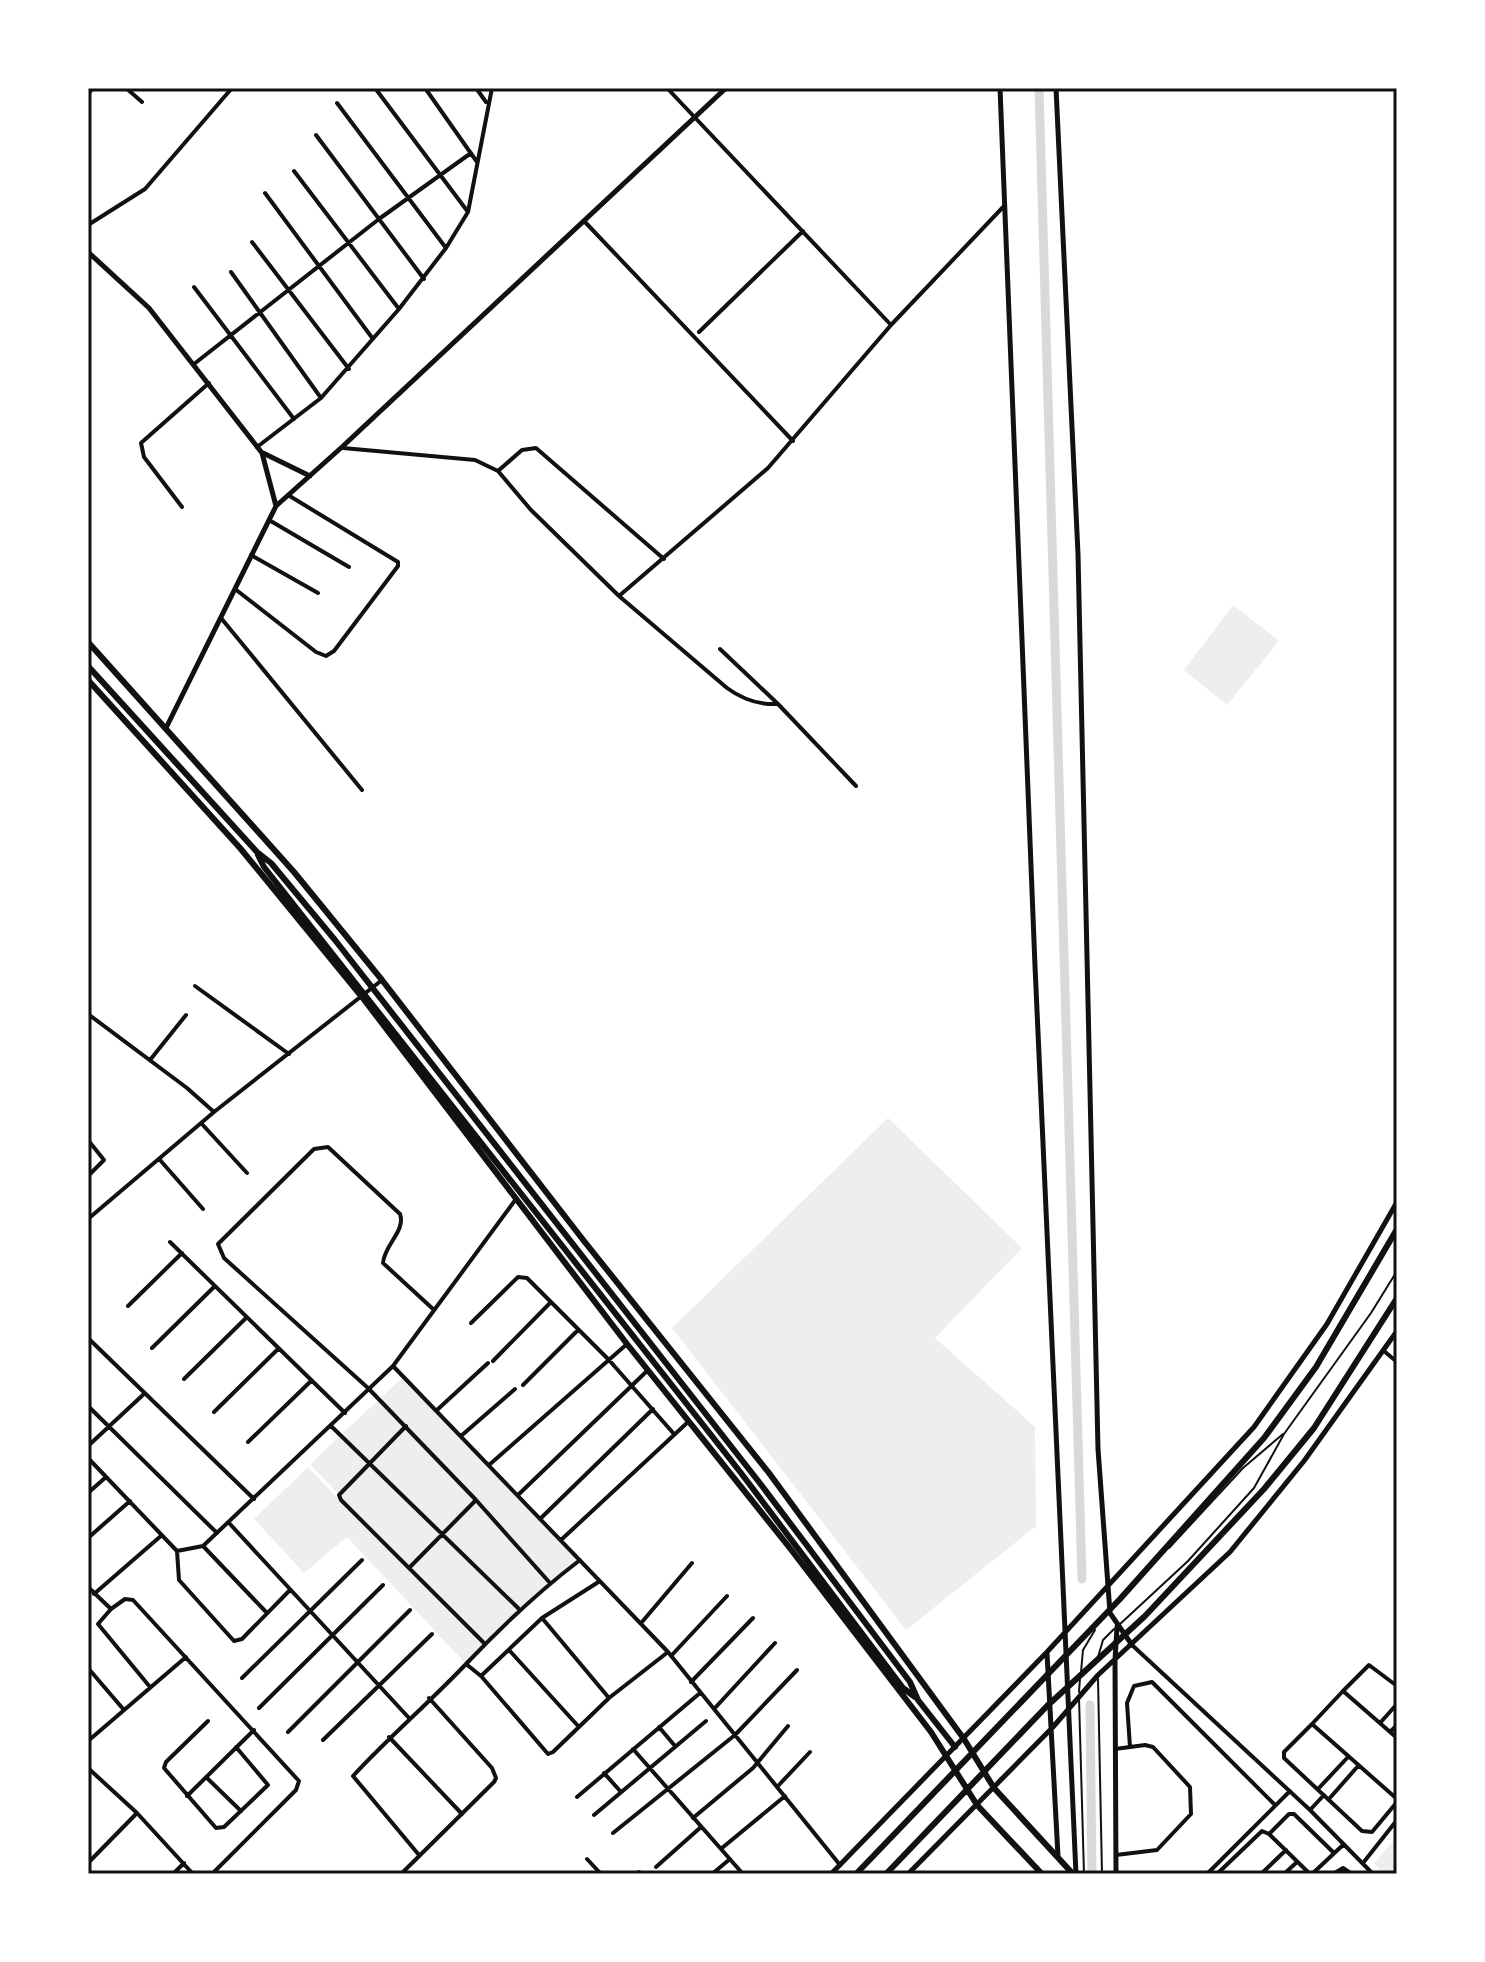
<svg xmlns="http://www.w3.org/2000/svg" width="1485" height="1962" viewBox="0 0 1485 1962" font-family="'Exo 2',sans-serif">
<style>
.green{fill:#eee}
.lines{fill:none;stroke-linecap:round;stroke-linejoin:round}
.canal{stroke:#d9d9d9;stroke-width:9}
.service{stroke:#111;stroke-width:2}
.minor{stroke:#111;stroke-width:4}
.tertiary{stroke:#111;stroke-width:5}
.secondary{stroke:#111;stroke-width:6}
.neatline{fill:none;stroke:#111;stroke-width:3}
</style>
<rect width="100%" height="100%" fill="#fff"/>
<path class="green" d="M1233,605L1279,641L1227,705L1184,670Z
M888,1118L1022,1248L935,1338L1035,1427L1036,1526L906,1630L672,1328Z
M405,1375L578,1559L466,1664L347,1537L304,1573L254,1519L308,1467L362,1524L364,1522L310,1464Z
M1397,1837V1874H1384L1374,1863Z"/>
<g class="lines">
<path class="canal" d="M1039,88L1082,1579
M1090,1705L1092,1874"/>
<path class="service" d="M1169,1548L1243,1468L1283,1434
M1119,1625L1188,1561L1254,1488L1284,1434L1371,1313L1397,1271
M1098,1657L1103,1640L1114,1629
M1081,1672L1083,1650L1095,1630
M1098,1679L1102,1874
M1079,1692L1080,1678
M1079,1698L1084,1874"/>
<path class="minor" d="M126,88L142,102
M375,88L468,212
M425,88L477,162
M476,88L486,102
M667,88L891,325
M88,94L93,88
M337,103L446,248
M316,135L424,279
M294,171L399,309
M265,193L373,339
M585,222L793,441
M88,225L145,189L232,88
M252,242L349,369
M231,272L321,398
M194,287L294,419
M699,332L803,231
M194,364L379,219L471,153
M257,447L321,398L399,309L446,248L468,212L492,88
M343,448L475,460L498,471L531,510L619,596L727,688C742,699 760,705 778,704
M498,471L522,450L536,448L664,559
M182,507L144,457L141,443L209,383
M269,520L349,567
M251,555L318,593
M235,589L316,652L326,656L334,651L398,566V562L288,495
M619,596L768,468L891,325L1005,205
M221,618L362,790
M720,649L778,704L856,786
M195,986L289,1054
M88,1014L187,1088L214,1112
M150,1060L186,1015
M201,1123L247,1173
M88,1140L104,1160L88,1176
M160,1160L203,1209
M88,1219L214,1112L382,980
M170,1242L345,1413
M128,1306L182,1253
M433,1309L383,1263C384,1245 406,1231 400,1214L328,1147L314,1149L218,1244L224,1258L368,1388L476,1500L550,1583
M471,1323L518,1277L527,1278L609,1360L674,1434
M88,1338L254,1499
M152,1348L215,1286
M1384,1351L1397,1362
M493,1361L550,1303
M393,1366L668,1652L840,1865
M184,1379L246,1318
M523,1385L578,1330
M88,1406L217,1533
M437,1410L488,1363
M214,1412L278,1349
M331,1426L518,1608
M406,1426L339,1495L341,1500L484,1643
M461,1436L515,1389
M248,1442L311,1381
M88,1446L145,1393
M88,1458L177,1551L203,1546L393,1366L516,1199
M489,1465L627,1344
M88,1493L106,1477
M518,1495L648,1370
M540,1519L653,1409
M229,1523L409,1718
M88,1538L130,1501
M561,1540L688,1422
M203,1546L267,1613
M177,1551L179,1580L234,1641L242,1639L290,1590
M410,1567L476,1500
M88,1587L111,1609
M94,1594L162,1535
M542,1618L609,1698
M642,1622L692,1563
M1132,1645L1310,1810L1373,1874
M509,1650L579,1727
M671,1656L727,1596
M466,1664L481,1676L548,1754L553,1752L609,1698L668,1652
M88,1668L124,1710
M481,1676L542,1618L600,1581
M242,1678L362,1560
M691,1682L753,1618
M150,1687L98,1624L111,1609L125,1599L133,1600L299,1781L296,1790L212,1874
M1343,1691L1369,1665L1397,1686
M259,1708L383,1585
M714,1709L775,1643
M208,1721L166,1762L164,1768L216,1828L224,1827L268,1785L236,1747
M1380,1723L1397,1704
M1312,1724L1284,1752V1758L1362,1831L1372,1832L1397,1802
M659,1727L675,1746
M288,1732L410,1610
M1390,1732L1397,1725
M389,1737L462,1814
M1397,1738L1343,1691L1312,1724L1397,1799
M323,1740L432,1634
M88,1741L186,1657
M1130,1747L1127,1703L1134,1686L1152,1682L1275,1805
M633,1749L743,1874
M1115,1749L1145,1745L1153,1747L1190,1787L1191,1814L1157,1850L1116,1855
M88,1768L137,1813L193,1874
M604,1773L621,1792
M206,1777L241,1811
M777,1787L810,1752
M1318,1789L1348,1757
M187,1796L254,1730
M577,1797L700,1693
M1329,1799L1358,1766
M1310,1810L1324,1795
M594,1815L706,1721
M693,1818L753,1768L788,1726
M613,1833L735,1735L797,1670
M1269,1834L1289,1814H1294L1334,1853
M722,1848L785,1796
M419,1855L353,1776C389,1737 430,1702 466,1664C502,1626 538,1592 580,1560
M587,1859L601,1874
M88,1863L137,1813
M1363,1863L1397,1820
M656,1867L701,1827
M173,1874L184,1863
M401,1874L494,1782L496,1778L492,1768L429,1698
M637,1874L639,1872
M712,1874L730,1859
M1207,1874L1290,1791
M1217,1874L1262,1831L1269,1834L1310,1874
M1261,1874L1286,1850
M1284,1874L1297,1862
M1312,1874L1344,1844
M1333,1874L1343,1868L1352,1874"/>
<path class="tertiary" d="M1000,88L1035,966L1076,1874
M1056,88L1078,554L1098,1449L1110,1613L1132,1645
M88,252L149,308L262,453L276,506L166,728
M263,453L310,476
M276,506L342,447L726,88
M1047,1653L1058,1856
M831,1874L1047,1652L1254,1427L1327,1324L1397,1202
M908,1874L1053,1727L1098,1675L1230,1552L1304,1461L1397,1331
M1116,1874L1115,1660L1117,1627"/>
<path class="secondary" d="M88,642L294,872L382,980L584,1241L769,1473L964,1739L994,1788L1073,1874
M88,666L257,852L271,863L335,940L759,1482L910,1682L918,1700L955,1747
M88,680L240,848L362,997L627,1344L789,1547L931,1732L977,1805L1042,1874
M258,855L264,867L741,1473L903,1688L915,1697
M856,1874L1120,1599L1264,1438L1316,1367L1397,1229
M886,1874L1047,1706L1145,1616L1264,1489L1314,1428L1397,1298"/>
</g>
<rect width="1485" height="1962" fill="none" stroke="#ffffff" stroke-width="180"/>
<rect x="90" y="90" width="1305" height="1782" class="neatline"/>
</svg>
